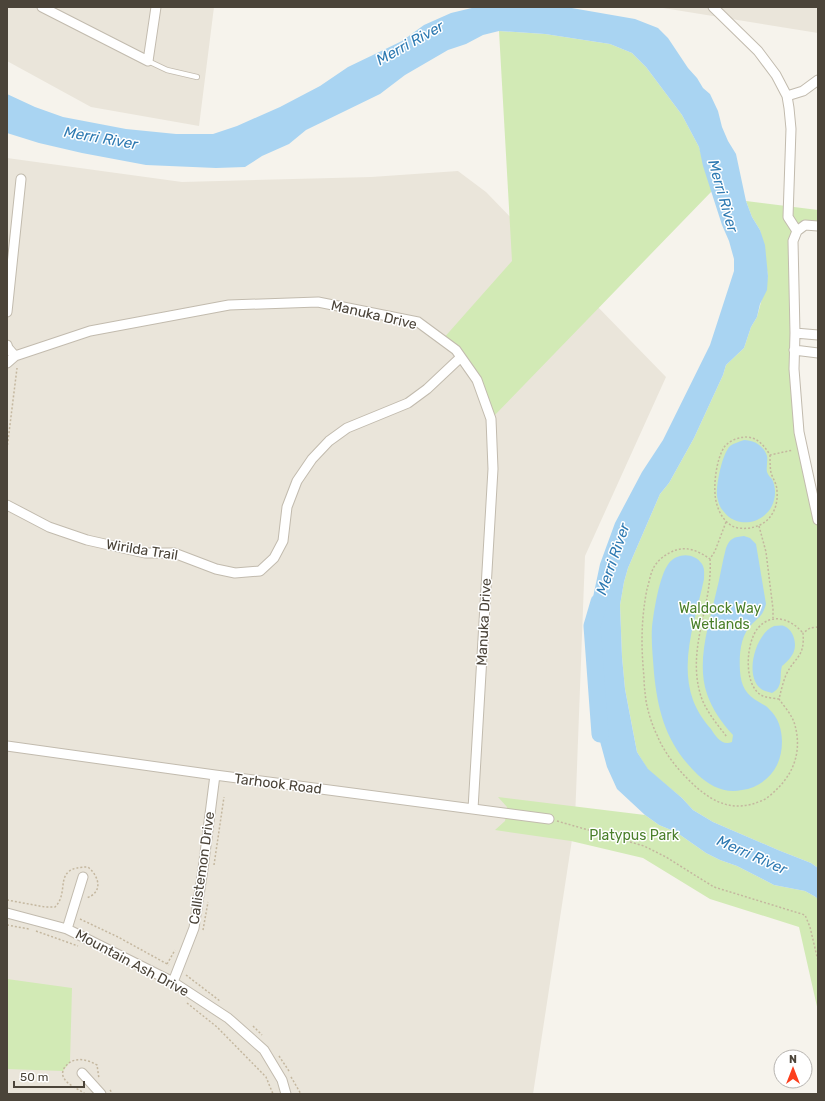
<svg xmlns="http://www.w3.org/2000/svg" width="825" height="1101" viewBox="0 0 825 1101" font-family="Rubik,sans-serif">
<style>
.residential{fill:#eae5da}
.green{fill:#d2eab5}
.water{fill:#a9d4f2}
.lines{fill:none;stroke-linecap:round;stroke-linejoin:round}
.river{stroke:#a9d4f2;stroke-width:17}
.lane-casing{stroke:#c2bbae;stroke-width:6}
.street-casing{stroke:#c2bbae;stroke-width:11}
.path{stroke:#c4b79f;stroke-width:1.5;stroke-dasharray:2 2;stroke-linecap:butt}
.lane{stroke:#fff;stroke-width:4.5}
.street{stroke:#fff;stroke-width:9}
.labels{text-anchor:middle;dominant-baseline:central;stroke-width:3;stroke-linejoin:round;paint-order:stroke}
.street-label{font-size:14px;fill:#4b4439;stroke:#fff}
.park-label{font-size:14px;fill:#4a7f2a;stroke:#fff}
.water-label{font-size:15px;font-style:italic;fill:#2e7ab2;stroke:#fff}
</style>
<rect width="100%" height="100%" fill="#f6f3ec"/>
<path class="residential" d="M7,7H214L199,126L91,107L7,61Z
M657,7H818V33Z
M7,158L182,182L371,177L458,171L486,192L666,377L585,556L575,820L533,1094H7Z"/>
<path class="green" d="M499,31L545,34L610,44L632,53L646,67L682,115L699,147L712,191L491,419L477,380L442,340L512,261Z
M746,201L818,210V226L797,231L799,432L818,520V868L811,863L778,850L713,822L693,810L682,798L648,770L637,752L625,689L622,657L620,605L624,582L628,568L660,494L669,483L694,438L723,375L726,365L744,348L751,327L757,317L768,276L760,230L752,217Z
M498,797L645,815L659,825L676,832L706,853L720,860L737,866L774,885L805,891L814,896L818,899V1011L799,927L710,899L643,858L571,841L495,830L505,821L507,807Z
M7,979L72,988L70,1062L63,1071L7,1069Z"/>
<path class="water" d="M476,7H566L635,19L658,28L668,38L688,68L697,78L703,88L710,94L718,111L722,127L728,141L736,154L746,201L752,217L760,230L765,245L768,276L767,290L760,304L757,317L751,327L744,348L726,365L723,375L694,438L669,483L660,494L628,568L624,582L620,605L622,657L625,689L632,726L637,752L648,769L682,798L693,810L713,822L778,850L811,863L818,868V899L814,896L805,891L774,885L737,866L720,860L706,853L676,832L659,825L645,815L617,789L607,767L598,734L599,704L593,677L592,634V602L600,564L615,523L642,472L663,440L710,345L734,271V259L729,241L722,225L703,166L699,147L682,115L646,67L632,53L610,44L545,34L499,31L483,35L466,44L448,50L405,75L380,94L306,130L289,144L262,156L245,167L216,168L146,165L82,153L39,143L7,133V94L35,107L63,117L126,129L176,134H213L237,126L280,107L320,86L348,67L402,41L424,25L451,13Z
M744,440C754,440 764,446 767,456C768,461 766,467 767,472C768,475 770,477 772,479C775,485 776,493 774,500C769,522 739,531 724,512C720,508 718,502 717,496C716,485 722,454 730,446C734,443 739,442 744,440Z
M744,536L750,538L756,544L766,604C763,615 760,616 753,623C740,635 739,655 740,671C741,686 746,695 759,702C762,704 767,706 769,709C784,722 785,748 777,765C770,779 757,788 742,790C725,794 710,786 698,775C667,745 658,714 654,673C653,658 651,642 652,627C654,611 659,576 669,563C677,553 694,552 702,564C705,569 704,574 704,579C696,618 679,661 693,700C697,711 704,721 711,729C716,737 722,746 732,742L733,735C722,723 712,709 707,694C696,662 709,624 716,593C720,578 722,563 726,548C730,538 734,537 744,536Z
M774,626C777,626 781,625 784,626C793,629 797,643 794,651C792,657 787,662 782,666C779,676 784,687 772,693C768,692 763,691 760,688C744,674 756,633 774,626Z"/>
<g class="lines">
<path class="river" d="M599,602L592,626L600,734"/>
<g class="lane-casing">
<path id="lane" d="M148,61L167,70L197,77"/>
</g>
<g class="street-casing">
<path id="street" d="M42,7L148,61L156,7
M713,7L758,51L776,75L787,96L789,108L791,129L788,217L797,231
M787,96L803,91L818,80
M818,226L805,225L797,231L793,241L795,333L794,369L799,432L818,520
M7,312L21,179
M795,333L818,335
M7,345L8,348L15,356
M794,350L818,353
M7,363L15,356L90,331L229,305L318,302L418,322L456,350L477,380L491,419L493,469L473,809
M7,505L49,527L87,540L145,553H174L216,569L235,573L260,571L274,558L283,541L287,507L297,481L312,459L329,441L347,428L408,403L427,389L461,357
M7,746L215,775L549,819
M7,913L67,929L173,982L228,1018L264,1050L282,1080L286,1094
M67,929L83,877
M173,982L194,928L203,869L215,775
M82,1073L101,1094"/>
</g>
<path class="path" d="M7,449L17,368
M770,455C770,461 770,467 771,473C773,479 777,484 777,491C779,516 762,531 738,528C727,526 720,515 717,505C712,490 716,458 725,446C728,443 732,440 736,439C753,433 762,442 770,455L793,450
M726,522L715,551L710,559C700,552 688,546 676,550C667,553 657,560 653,569C650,575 649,583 647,589C641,619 641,647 644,677C644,685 645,693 646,701C648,712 652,725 657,735C665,755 680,772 695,786C715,804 735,812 761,801C767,799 773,793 778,788C796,770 802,747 794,722C791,714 784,706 779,699C781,691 783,682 786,675C795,656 805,658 803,633L810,628L818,627
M759,526L766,552L773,609V618
M710,559C713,605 687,646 700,693C704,709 717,724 727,737
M779,699C774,698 766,698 761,695C743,684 746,642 758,628C772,612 791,619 803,633
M557,821L644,846L666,857L693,874L714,887L805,915L810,927L818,961
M214,865L224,797
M7,900L45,907H55C71,891 51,867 88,867C100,877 103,893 86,898
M80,919L118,937L169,965
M7,925L29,929
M203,930L208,902
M36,931L78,946
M167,964L175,950
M186,975L220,1001
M187,1003L217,1027L266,1077L273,1094
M253,1026L262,1035
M279,1056L289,1071
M291,1077L301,1094
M110,1090L113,1094
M85,1094C78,1088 66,1085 63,1076C62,1073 63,1069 65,1067C73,1056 87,1059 97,1065L99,1079"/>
<use href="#lane" class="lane"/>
<use href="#street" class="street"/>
</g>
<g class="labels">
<g class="street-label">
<text transform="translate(374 315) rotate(13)">Manuka Drive</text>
<text transform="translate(142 550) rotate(9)">Wirilda Trail</text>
<text transform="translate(484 622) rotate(-87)">Manuka Drive</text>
<text transform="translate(278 784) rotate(7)">Tarhook Road</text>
<text transform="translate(202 868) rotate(-82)">Callistemon Drive</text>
<text transform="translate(132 963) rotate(28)">Mountain Ash Drive</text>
</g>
<g class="park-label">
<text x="720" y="608">Waldock Way<tspan x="720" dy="16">Wetlands</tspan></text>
<text x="634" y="835">Platypus Park</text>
</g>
<g class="water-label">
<text transform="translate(410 43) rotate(-29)">Merri River</text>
<text transform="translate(101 138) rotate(10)">Merri River</text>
<text transform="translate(723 196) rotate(74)">Merri River</text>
<text transform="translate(613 559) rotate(-71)">Merri River</text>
<text transform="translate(752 855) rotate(24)">Merri River</text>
</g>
</g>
<rect width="825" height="1101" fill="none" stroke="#4b4439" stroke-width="16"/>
<g transform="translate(793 1069)"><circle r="19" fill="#ffffff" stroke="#b7b4b0"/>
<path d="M0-3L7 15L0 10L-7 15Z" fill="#fc3f1d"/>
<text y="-6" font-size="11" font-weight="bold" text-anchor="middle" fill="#4b4439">N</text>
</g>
<path d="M14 1081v6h70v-6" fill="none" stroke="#4b4439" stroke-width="2"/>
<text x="20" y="1081" font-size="12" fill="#4b4439" stroke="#ffffff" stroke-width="3" paint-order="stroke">50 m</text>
</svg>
